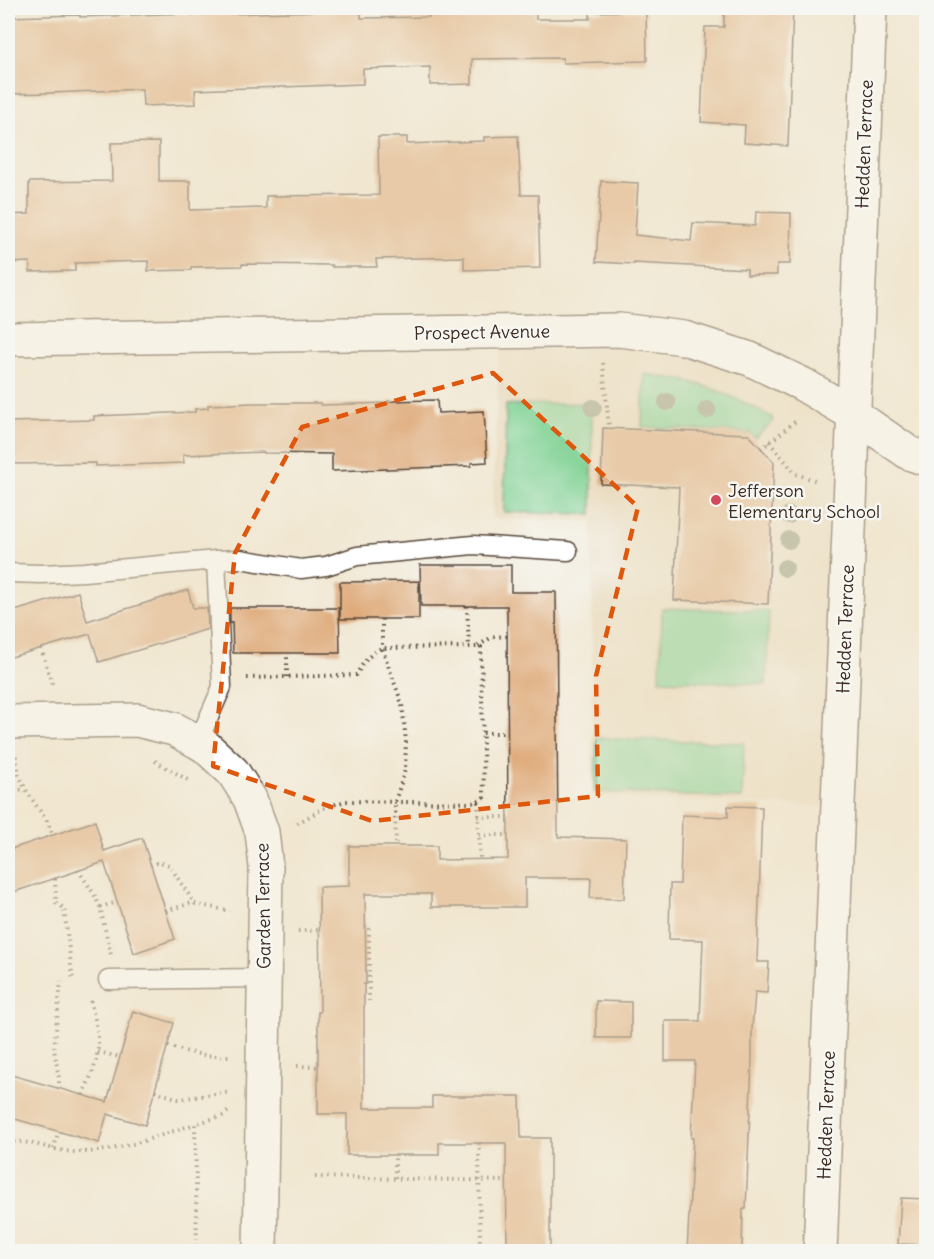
<svg xmlns="http://www.w3.org/2000/svg" width="934" height="1259" viewBox="0 0 934 1259" font-family="Delius,sans-serif">
<style>
.built{fill:#e9d9ba}
.green{fill:#7ed193;stroke:#5c7e58;stroke-width:1.5}
.building{fill:#dea775}
.lines{fill:none;stroke-linecap:round;stroke-linejoin:round}
.service-casing{stroke:#564639;stroke-width:21}
.minor-casing{stroke:#564639;stroke-width:36}
.path{stroke:#564639;stroke-width:4;stroke-dasharray:1.5 4.5;stroke-linecap:butt}
.service{stroke:#fff;stroke-width:18}
.minor{stroke:#fff;stroke-width:33}
.tree{fill:#989b82}
.marked{fill:none;stroke:#df570d;stroke-width:4.5;stroke-dasharray:12 8;stroke-linejoin:round}
.poi-dot{fill:#d1495b;stroke:#f6f6f2;stroke-width:2}
.labels{text-anchor:middle;dominant-baseline:central;stroke-width:5;stroke-linejoin:round;paint-order:stroke}
.street-label{font-size:18px;fill:#3b2a1e;stroke:#f6f6f2}
.poi-label{font-size:18px;fill:#3b2a1e;stroke:#f6f6f2;text-anchor:start}
</style>
<rect width="100%" height="100%" fill="#f6f6f2"/>
<filter id="ink" filterUnits="userSpaceOnUse"><feTurbulence type="fractalNoise" baseFrequency=".0167" numOctaves="2"/><feDisplacementMap in="SourceGraphic" scale="12" xChannelSelector="R" yChannelSelector="G"/><feConvolveMatrix kernelMatrix="1 2 1 2 8 2 1 2 1" color-interpolation-filters="sRGB"/></filter>
<filter id="wash" filterUnits="userSpaceOnUse"><feTurbulence type="fractalNoise" baseFrequency=".008" numOctaves="4" result="noise"/><feDisplacementMap in="SourceGraphic" scale="24" xChannelSelector="R" yChannelSelector="G"/><feGaussianBlur stdDeviation="1.35" result="paint"/><feColorMatrix in="noise" values="0 0 0 0 0 0 0 0 0 0 0 0 0 0 0 0 0 1.4 0 .05"/><feComposite in="paint" operator="in"/></filter>
<g filter="url(#wash)">
<rect width="100%" height="100%" fill="#f1e7d1"/>
<path class="built" d="M500,332L684,338L853,414L838,807L592,797V521L492,519Z"/>
<path class="green" d="M644,374C660,376 675,378 690,382C719,389 746,403 772,417L773,422L755,438L749,432L746,436L741,432L642,427Z
M592,403V514L504,512L506,405Z
M662,608L769,611L766,684L660,680Z
M597,738L744,743L742,798L595,792Z"/>
<g id="blocks">
<path class="building" d="M488,8H536V19H590V12L646,11L647,61L563,63V58L472,59V84L430,85V67L363,69V84L195,90L196,104L143,106L142,89L50,93L8,94V17L80,15V17L192,13V15L361,10V18L429,17V9Z
M724,8H793L788,146L744,143L745,125L701,122L705,27H724Z
M518,136L521,195H538L540,268L464,270V257L376,259L377,267H332V265L242,264V266L191,267V270L148,271V261L75,263V271L30,272V262L8,263V215L29,214V182L112,181L111,143L159,142V181H190V210L266,208V196L379,195L378,137H407V144L484,141V137Z
M601,181L638,183L635,235L691,241L693,223L755,226L756,212L791,213L790,264H777V275H747V269L634,263V264L596,262Z
M437,400L438,413L484,411L487,462L471,463V466L332,471V454L264,453V452L183,455L184,463L96,466V463L8,464V422L94,420V416L195,412V409L208,408V405L253,403H321V405L388,403V401Z
M603,428L748,434L774,462L768,604L674,600L679,487L601,484Z
M420,565H511V592H556L558,837L626,839L624,899L590,898L591,878H525V907H431V894H365L366,984H364V1108H432V1096H520L521,1138H550V1251H507L506,1143H439V1155H347V1114H318V1012H320L319,887L349,886V846H437V860L508,859L507,606H421Z
M419,581V619H340V582Z
M188,590L193,608H207L208,629L99,662L90,634L8,658V613L78,592L87,621Z
M230,608H339L340,653H233L232,622L230,623Z
M728,806L762,807L757,962H769L767,993L755,992L752,1029V1060L746,1209H743L742,1251H687L693,1138H691L695,1061H665V1021H700L703,940L669,939L670,884H680L682,815L728,817Z
M95,821L104,851L142,838L175,939L134,953L104,862L8,894V850Z
M596,1001L631,1002V1038H596Z
M133,1011L174,1023L145,1125L107,1114L99,1143L8,1117V1074L107,1102Z
M901,1198L927,1199V1245L898,1244Z"/>
</g>
</g>
<g filter="url(#ink)">
<use href="#blocks" fill-opacity="0" stroke="#564639" stroke-width="1.5"/>
<g class="lines">
<g class="service-casing">
<path id="service" d="M8,573L41,574L84,572L216,560L240,559L301,569L326,566L357,556L473,545L568,551
M198,742L222,687L216,560
M108,980L264,978"/>
</g>
<g class="minor-casing">
<path id="minor" d="M8,339L619,330L684,338L750,359L802,384L853,414L909,453L926,459
M8,722L137,720L174,729L198,742L205,746L233,772L250,799L262,832L266,867L260,1252
M820,1252L870,8"/>
</g>
<path class="path" d="M603,363L609,428
M769,442L796,474L817,481
M761,449L796,421
M467,606L469,647
M382,619V648L402,704L406,741L405,770L395,802L396,846
M478,646L492,637L507,636
M41,648L53,687
M287,677V653
M247,678L356,675C363,663 369,654 382,648L481,647L484,797C480,801 477,802 470,803L346,801L326,807L296,824
M483,733H508
M16,756L19,775L27,792L47,821L53,835
M155,761L188,780
M8,791L26,789
M478,802L480,859
M478,817H509
M479,835H509
M150,865L160,862L169,865L195,904
M78,870L94,894L100,907L111,955
M55,879L56,903L64,908L73,981
M100,907L118,902
M166,911L191,903L230,911
M365,926H369V1001
M298,931L320,930
M168,1046C190,1053 206,1057 229,1056
M98,1052L120,1057
M297,1066L318,1067
M59,1089V1078L54,1049L61,981
M155,1091L179,1099L230,1092
M83,1095C88,1082 95,1069 97,1055C101,1036 94,1017 90,999
M8,1142C31,1139 53,1152 77,1152C117,1153 157,1136 195,1124
M479,1143L480,1252
M54,1149L58,1131
M315,1177L507,1181
M395,1178V1155
M197,1252L195,1124L222,1116L229,1111"/>
<use href="#service" class="service"/>
<use href="#minor" class="minor"/>
</g>
<g class="tree">
<circle cx="667" cy="402" r="9"/>
<circle cx="593" cy="408" r="9"/>
<circle cx="707" cy="410" r="9"/>
<circle cx="789" cy="515" r="9"/>
<circle cx="789" cy="540" r="9"/>
<circle cx="785" cy="568" r="9"/>
</g>
</g>
<path d="M0 0H934V1259H0ZM493,373L638,507L596,676L598,796L372,821L213,766L235,553L302,427Z" fill="#f1e7d1" fill-opacity=".55" fill-rule="evenodd"/>
<path class="marked" d="M493,373L638,507L596,676L598,796L372,821L213,766L235,553L302,427Z"/>
<circle class="poi-dot" cx="716" cy="500" r="6"/>
<g class="labels">
<g class="street-label">
<text transform="translate(864 144) rotate(-88)">Hedden Terrace</text>
<text transform="translate(482 332) rotate(-1)">Prospect Avenue</text>
<text transform="translate(845 629) rotate(-88)">Hedden Terrace</text>
<text transform="translate(263 906) rotate(-91)">Garden Terrace</text>
<text transform="translate(826 1115) rotate(-88)">Hedden Terrace</text>
</g>
<g class="poi-label">
<text x="728" y="490">Jefferson<tspan x="728" dy="21">Elementary School</tspan></text>
</g>
</g>
<rect width="934" height="1259" fill="none" stroke="#f6f6f2" stroke-width="30"/>
</svg>
